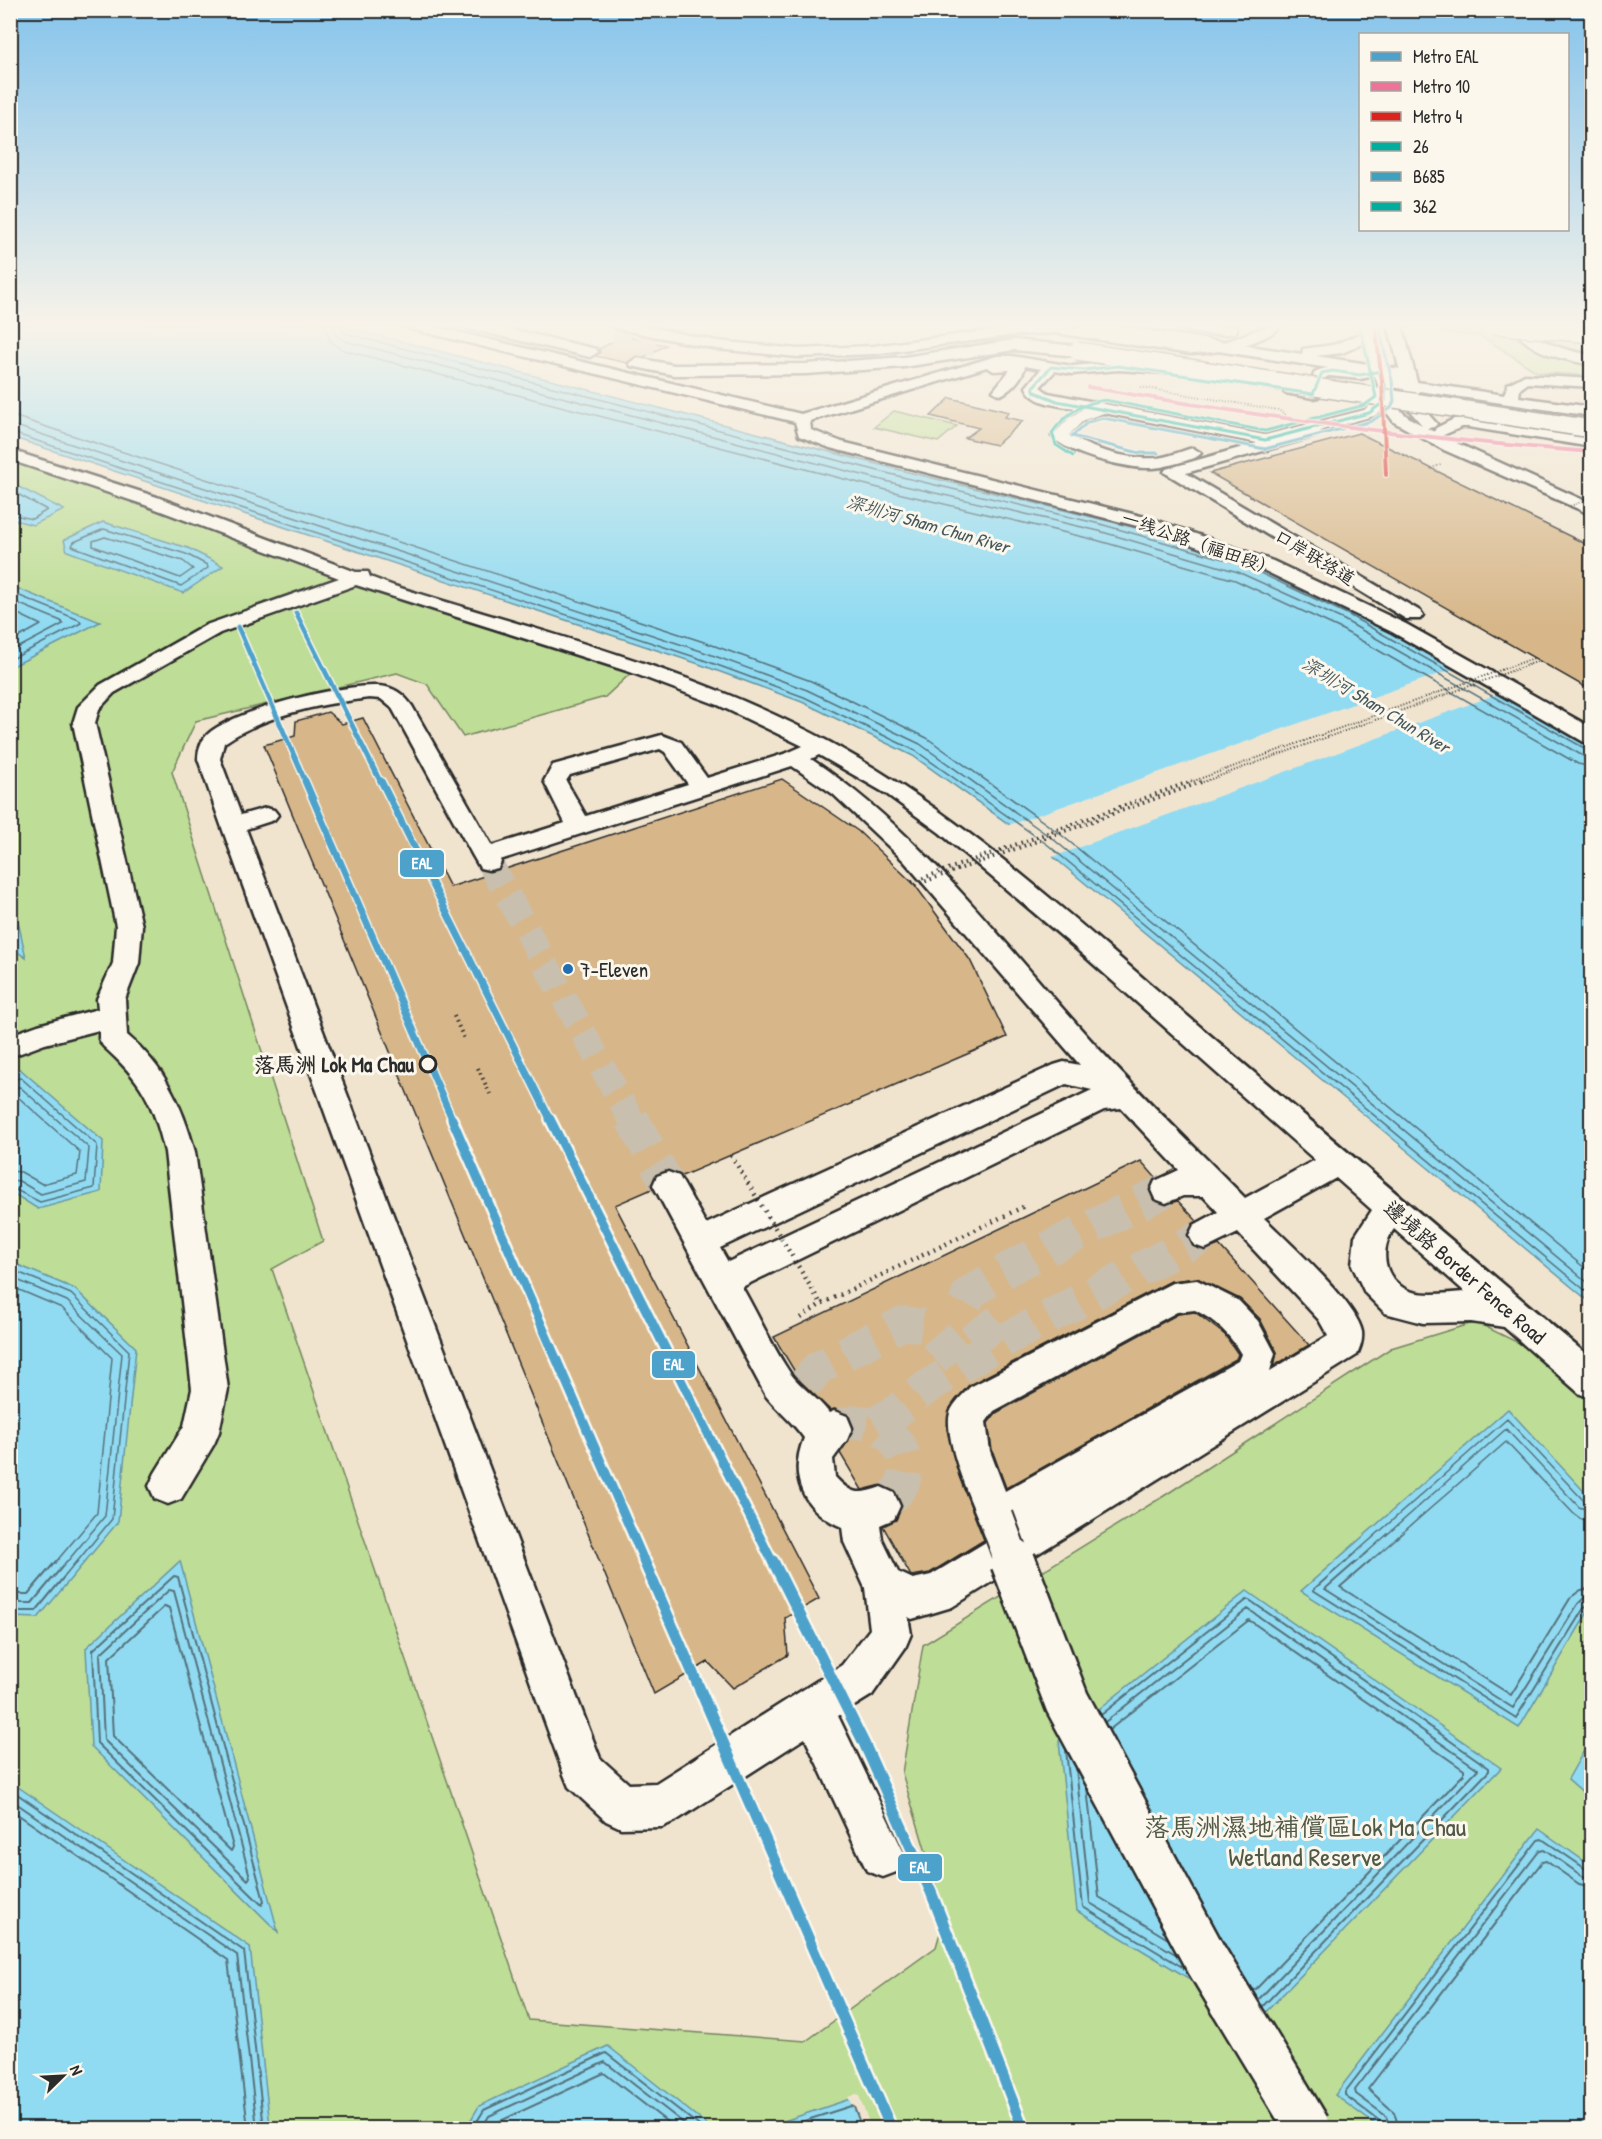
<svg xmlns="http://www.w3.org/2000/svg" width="1602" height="2139" viewBox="0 0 1602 2139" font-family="'Patrick Hand','LXGW WenKai TC',sans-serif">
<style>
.green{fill:#bedd96;stroke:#748460;stroke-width:1.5}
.water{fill:#91dbf2;stroke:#6895a2;stroke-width:1.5}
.pier{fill:#f0e4cf}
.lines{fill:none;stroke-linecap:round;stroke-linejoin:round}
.shore-far1{stroke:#54717b;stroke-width:1.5}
.shore{stroke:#54717b;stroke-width:2}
.building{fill:#d7b78a;stroke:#2b2b2b;stroke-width:1.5}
.minor-tunnel-far1{stroke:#c9bfae;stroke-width:26;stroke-dasharray:26 13;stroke-linecap:butt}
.minor-tunnel{stroke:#c9bfae;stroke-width:34;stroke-dasharray:34 17;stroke-linecap:butt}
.major-tunnel{stroke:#c9bfae;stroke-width:17;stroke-dasharray:17 9;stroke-linecap:butt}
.minor-casing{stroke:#2b2b2b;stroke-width:5}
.major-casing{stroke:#2b2b2b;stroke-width:5}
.path-far2{stroke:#2b2b2b;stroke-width:2;stroke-dasharray:1 2;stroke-linecap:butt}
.path-far1{stroke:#2b2b2b;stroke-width:4;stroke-dasharray:1.5 4;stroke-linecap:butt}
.path{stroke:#2b2b2b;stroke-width:4.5;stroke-dasharray:1.5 5;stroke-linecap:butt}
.minor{fill:#fbf7ec;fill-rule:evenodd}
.major{fill:#fbf7ec;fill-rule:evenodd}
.minor-bridge-far1-casing{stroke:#2b2b2b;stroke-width:38;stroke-linecap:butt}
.minor-bridge-casing{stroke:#2b2b2b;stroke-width:49;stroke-linecap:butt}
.major-bridge-casing{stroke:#2b2b2b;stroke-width:20;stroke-linecap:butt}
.highway-bridge-casing{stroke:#2b2b2b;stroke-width:20;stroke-linecap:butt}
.path-bridge-far2{stroke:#2b2b2b;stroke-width:2;stroke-dasharray:1 2;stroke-linecap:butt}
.path-bridge-far1{stroke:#2b2b2b;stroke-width:4;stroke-dasharray:1.5 4;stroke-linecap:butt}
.path-bridge{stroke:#2b2b2b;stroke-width:4.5;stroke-dasharray:1.5 5;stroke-linecap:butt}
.minor-bridge-far1{stroke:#fbf7ec;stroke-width:34}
.minor-bridge{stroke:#fbf7ec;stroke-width:44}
.major-bridge{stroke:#fbf7ec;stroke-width:17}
.highway-bridge{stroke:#fbf7ec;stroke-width:17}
.bus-1-casing{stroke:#fbf7ec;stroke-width:5}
.bus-2-casing{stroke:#fbf7ec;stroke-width:5}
.bus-3-casing{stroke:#fbf7ec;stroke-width:5}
.bus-1{stroke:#01ad9c;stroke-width:3}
.bus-2{stroke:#3ea1bf;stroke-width:3}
.bus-3{stroke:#01ad9c;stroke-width:3}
.metro-1-far3-casing{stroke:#fbf7ec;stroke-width:8}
.metro-1-far2-casing{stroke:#fbf7ec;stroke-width:10}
.metro-1-far1-casing{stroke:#fbf7ec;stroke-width:14}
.metro-1-casing{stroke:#fbf7ec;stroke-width:16}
.metro-2-casing{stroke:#fbf7ec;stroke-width:6}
.metro-3-casing{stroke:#fbf7ec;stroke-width:6}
.metro-1-far3{stroke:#4da2cc;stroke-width:5}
.metro-1-far2{stroke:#4da2cc;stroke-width:7}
.metro-1-far1{stroke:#4da2cc;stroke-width:9}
.metro-1{stroke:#4da2cc;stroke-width:11}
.metro-2{stroke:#ee7398;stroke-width:4}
.metro-3{stroke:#dc241f;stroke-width:4}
.poi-dot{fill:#1f6fb2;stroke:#fbf7ec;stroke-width:2}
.stop-dot{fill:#fbf7ec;stroke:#2b2b2b;stroke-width:3}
.labels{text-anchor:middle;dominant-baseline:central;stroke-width:6;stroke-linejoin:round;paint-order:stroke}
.far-water-label{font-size:18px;font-style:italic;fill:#44575d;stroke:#fbf7ec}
.far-street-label{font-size:18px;fill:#2b2b2b;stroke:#fbf7ec}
.poi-label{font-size:21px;fill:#2b2b2b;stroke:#fbf7ec;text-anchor:start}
.stop-label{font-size:21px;font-weight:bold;fill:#2b2b2b;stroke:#fbf7ec;text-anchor:end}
.street-label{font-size:21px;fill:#2b2b2b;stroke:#fbf7ec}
.near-park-label{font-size:26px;fill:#505846;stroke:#fbf7ec}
.line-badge{stroke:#fbf7ec;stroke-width:2}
.badge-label{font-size:16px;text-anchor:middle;font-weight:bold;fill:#fff}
</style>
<rect width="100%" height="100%" fill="#f0e4cf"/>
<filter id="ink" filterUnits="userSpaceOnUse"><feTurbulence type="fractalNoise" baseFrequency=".0167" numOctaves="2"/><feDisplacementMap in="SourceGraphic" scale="12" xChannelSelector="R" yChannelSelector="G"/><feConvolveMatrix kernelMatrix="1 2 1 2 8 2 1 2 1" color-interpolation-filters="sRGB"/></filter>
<g filter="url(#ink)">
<path class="green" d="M1439,325L1591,339V376L1537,372L1481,336L1442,332Z
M894,411L957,426L938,442L874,427Z
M11,457L632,672L605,697L463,737L427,684L397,673L196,721L172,772L323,1241L272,1269L529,2020L806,2041L936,1947L945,1915L902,1773L923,1645L1167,1494L1391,1348L1476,1322L1545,1356L1591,1398V2128H11Z"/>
<path class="water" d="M11,325H337L908,472L1161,534L1243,559L1350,608L1591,745V1303L1045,850L913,756L802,702L696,663L11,437Z
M11,483L64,510L33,525L11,519Z
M103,522L188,548L223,566L183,593L67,551L64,540Z
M11,586L100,622L11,667Z
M11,889L26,958L11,947Z
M20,1069L103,1141L101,1192L38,1209L11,1192V1076Z
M11,1262L75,1289L136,1348L118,1522L38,1618L11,1617Z
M1508,1409L1592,1500L1591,1607L1519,1728L1301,1591Z
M180,1561L278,1932L91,1746L86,1648Z
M1247,1591L1501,1768L1258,2020L1077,1911L1059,1741Z
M1591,1738V1799L1568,1779Z
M11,1782L250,1947L270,2126L269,2128H11Z
M1539,1829L1591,1866V2128H1380L1335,2095Z
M608,2046L711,2128H466L479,2106Z
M856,2097L868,2128H763Z"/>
<path class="pier" d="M1459,667L1503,692L1050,858L1006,826Z
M856,2094L859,2096L871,2128H862L848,2097Z"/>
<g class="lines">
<path class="shore-far1" d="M325,325L330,341L343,350L902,494L1096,540L1235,580L1339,628L1578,764L1592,767
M334,325L336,335L345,341L905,486L1099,531L1238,572L1344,620L1583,756L1592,758
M341,325L342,331L347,334L906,478L1100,524L1241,564L1347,614L1586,749L1592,750
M10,415L704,642L811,681L927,738L1059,833L1592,1274
M10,424L701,651L807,690L920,744L1053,839L1592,1286
M10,432L698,658L804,697L916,751L1048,845L1592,1296
M10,490L47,510L32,519L10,514
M104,529L186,554L207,565L208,568L181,586L72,546L74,542Z
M105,537L183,561L193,569L180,578L93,546V541Z
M10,592L79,620L81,623L10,660
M10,600L61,621L63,624L10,652
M10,610L41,625L10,642
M10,1080L21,1078L97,1145L94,1188L40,1202L10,1187
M10,1088L20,1087L89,1148L86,1182L41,1194L19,1181L10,1180
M10,1097H18L80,1152L77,1175L42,1184L21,1172L10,1171
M10,1269L71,1294L129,1351L112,1519L76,1563
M10,1277L67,1301L122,1354L105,1516L66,1563
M10,1286L62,1308L112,1358L97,1513L55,1563
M1344,1563L1507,1419L1585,1502L1592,1504
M1355,1563L1506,1429L1579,1507L1592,1511
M1368,1563L1506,1442L1573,1513L1581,1519L1592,1520"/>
<path class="shore" d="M1346,1561L1313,1590L1516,1718L1584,1608L1592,1605
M1357,1561L1325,1589L1513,1708L1578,1604L1584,1598L1592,1597
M1370,1561L1340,1587L1511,1695L1571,1597L1581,1590L1592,1588
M174,1576L178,1577L264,1901L262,1905L97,1743L93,1650Z
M169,1590L174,1591L250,1877L248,1880L104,1740L100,1654Z
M10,1594H28L56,1561
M10,1603H32L67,1561
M165,1606L169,1608L233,1847L231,1851L113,1736L109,1658Z
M10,1611H36L77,1561
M1101,1715L1248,1599L1489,1768V1771L1262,2007
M1105,1722L1248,1609L1478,1769L1258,2000
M1109,1730L1249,1620L1464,1770V1774L1256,1989L1252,1990
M1066,1750L1083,1907L1184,1968
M1076,1768L1090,1903L1177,1955
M1087,1788L1099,1897L1168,1939
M10,1789L244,1951L264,2128
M10,1799L237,1955L257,2128
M10,1809L228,1960L248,2128
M473,2128L484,2110L606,2053L702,2128
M482,2128L489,2116L605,2062L690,2128
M492,2128L496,2123L604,2073L675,2128
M782,2128L851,2106L854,2107L862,2128
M1383,2128L1381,2122L1345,2095V2092L1538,1840L1542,1839L1586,1869L1592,1870
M1390,2128L1386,2116L1356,2094L1355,2090L1540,1850L1544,1849L1582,1876L1592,1878
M1399,2128L1394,2112L1368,2089L1542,1862L1546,1861L1579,1884L1592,1887"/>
</g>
<path class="building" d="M623,336L666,345L644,357L636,356L627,363L596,356L600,352L599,349Z
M950,398L1009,412L1005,417L1023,421L996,445L965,438L979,428L931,416Z
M1359,433L1592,547V691L1210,473Z
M328,712L342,724L363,718L450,887L782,779L858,831L915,885L970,960L1007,1037L682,1176L669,1170L656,1174L651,1184L652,1189L615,1205L819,1599L785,1618L788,1655L733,1688L708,1662L654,1694L264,745L295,736L296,721Z
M1141,1161L1156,1178L1149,1189L1153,1200L1165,1205L1178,1201L1197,1221L1192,1224L1187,1234L1192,1246L1204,1251L1219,1245L1309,1345L1274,1366L1277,1352L1260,1319L1240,1299L1197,1278L1171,1281L969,1385L950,1408L947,1430L959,1476L984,1540L930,1573L911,1576L883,1526L896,1520L902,1507L896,1492L882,1485L862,1490L840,1453L854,1429L849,1415L835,1409L830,1410L801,1382L774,1337Z
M1195,1312L1225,1335L1238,1354L1236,1359L1006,1488L992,1450L988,1423L996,1413L1178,1314Z"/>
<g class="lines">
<path class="minor-tunnel-far1" d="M489,862L632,1121"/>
<path class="minor-tunnel" d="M632,1119L668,1185
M995,1345L965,1304L969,1293L1017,1264L1166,1190
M805,1384L818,1368L903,1323L929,1327L962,1365
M875,1424L897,1411L927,1387L995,1345L1205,1235
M834,1428C841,1426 849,1422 856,1422C885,1422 911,1449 904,1478C901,1491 891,1498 881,1506"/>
<path class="major-tunnel" d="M613,339L663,349"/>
<g class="minor-casing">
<path id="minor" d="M404,325H428L801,414L997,356H1012L1072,366L1118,362L1161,366L1166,367L1168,370L1166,373L1118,370L1072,374L1055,371L1040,387L1048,393L1265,435L1364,410L1378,399V385L1375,376L1360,379L1329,376L1326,377L1318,397L1313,398L1285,393L1283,390L1290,386L1308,389L1315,372C1332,362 1353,372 1372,368L1362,325H1376L1386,368L1401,375L1388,325H1402L1417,382L1504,395L1508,384L1525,375L1592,379V387L1528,383L1520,389L1519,397L1592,407V416L1419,391V404L1437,424L1434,427L1427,428L1434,432L1436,428L1454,419L1468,417L1592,437V447L1468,427H1462L1441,436L1592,504V515L1444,450L1394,422L1384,409L1374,416L1322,430L1318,435L1312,437L1186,473L1420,611L1423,615L1420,619H1406L1164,472L1166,469L1257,443L1104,413L1084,420L1069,435C1091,450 1130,460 1156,458C1169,457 1181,451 1193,448L1201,453C1197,458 1191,459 1185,461C1174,464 1164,467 1153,468C1129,469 1067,455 1052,436L1069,418L1083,409C1065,406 1033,406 1026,387L1041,369L1025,366C1024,376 1010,392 1000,395L993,391L1010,370L994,371L987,367L810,421L811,430L842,442L1153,519L1273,561L1406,624L1592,728V743L1584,742L1392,632L1261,569L1141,527L830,448L799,436L795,422L411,329ZM1392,387L1404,389L1405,405L1422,425C1405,416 1392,408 1392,387Z
M612,325H639L717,341L798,349L873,346L1032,325H1058L1191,346C1204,345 1217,344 1230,340C1249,334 1262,325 1282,325C1263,345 1217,353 1191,354L1056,333L1015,335L873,354L798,357L717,349L619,329Z
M1174,325L1218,327L1236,325L1237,330L1235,333C1221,336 1185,334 1174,325Z
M10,450L157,497L356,572H368L370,577L394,586C541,632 694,669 831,743C956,811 1063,909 1171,1002C1311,1121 1451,1240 1592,1359V1398L1580,1394L1504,1327L1471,1322L1423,1323L1385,1313L1365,1293L1352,1265L1355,1236L1372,1210L1336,1178L1264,1218C1287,1241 1357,1303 1362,1332C1363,1341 1360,1348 1357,1355L952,1607L912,1619L908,1617L911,1634L905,1648L872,1695L838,1716L905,1855L899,1871L883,1877L867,1871L805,1738L677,1820L662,1827L621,1828L606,1821L569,1787L563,1772L221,825L198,759C198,749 201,741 208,734C233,710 353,680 386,687C398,690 405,696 412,706L492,846L565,823L544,781L553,765L662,735L681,742L707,778L787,753L803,746L718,705L630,672L356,585L220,633L114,693L99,709L95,723L142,926L139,963L125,999L127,1035C165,1067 182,1105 195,1152L228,1389L219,1432L214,1444L181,1499L168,1504L155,1499L149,1486L155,1473L184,1426L192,1389L165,1152C153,1102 142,1081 103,1046L99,1039V1030L45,1044L10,1057V1035L38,1025L98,1009L97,999L113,963L116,926L73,723L78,707L100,685L206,625L339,578L145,505L10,460ZM369,698L381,699L392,708L473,856L480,868L489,870L498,868L501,862L500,860L792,766L833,794L904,861L1080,1065L1064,1062L1054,1065L706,1224L679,1176L668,1172L657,1176L653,1185L766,1396C778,1411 793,1422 804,1438C788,1477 803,1511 842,1527L844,1542L865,1588L870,1629L842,1665L656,1783L629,1784L600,1758L246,829L274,820L278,815L274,810L266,808L241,815L220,759L224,743C264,715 321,704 369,698ZM660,749L665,752L688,784L586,816L566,781L570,775ZM819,755L885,793L940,833L1073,946L1315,1160L1245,1198C1190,1142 1132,1087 1080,1028C996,934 917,829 811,759ZM1066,1084L1092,1090L728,1262L720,1248ZM1121,1108L1179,1170L1155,1181L1151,1190L1155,1199L1166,1203L1183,1196H1203L1218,1212L1194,1225L1189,1235L1194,1245L1205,1249L1238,1233L1319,1320L1328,1336L1270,1371L1275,1353L1258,1321L1239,1301L1197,1280L1172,1283L970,1387C962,1396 950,1406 949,1418C947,1448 971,1502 983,1530L996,1536L931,1575L913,1579L898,1572L882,1539L880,1525L894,1519L900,1506L894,1493L881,1487C858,1495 852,1495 835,1477L833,1459L847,1440L852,1428L847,1416L834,1411L829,1413C817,1397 801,1388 790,1373C772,1346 758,1315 742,1287L1104,1110ZM1394,1229L1465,1292C1447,1293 1424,1297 1407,1290C1383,1278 1379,1250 1394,1229ZM1195,1310C1216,1321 1229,1333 1241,1354L1238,1361L1005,1491L990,1451L986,1422L994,1411L1177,1312Z"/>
</g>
<g class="major-casing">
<path id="major" d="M463,325H492L596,349L598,352L590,357L466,328Z
M1073,325H1112L1302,354L1303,349L1333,345L1370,330L1376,332L1378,335L1376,338L1342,353L1316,356L1407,370L1415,375L1407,380L1081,330Z
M1511,325H1527C1539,345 1570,351 1592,355V365C1562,359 1527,353 1511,325Z
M1014,340L1077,346L1085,351L1077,356L1014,350L904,367L806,374L674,375L631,366L629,363L637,358L674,365L806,364L904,357Z"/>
</g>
<path class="path-far2" d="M1141,387L1278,410L1286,415
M1431,468L1441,465"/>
<path class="path-far1" d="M454,1016L464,1039
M478,1068L490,1094"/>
<path class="path" d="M801,1318L821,1304L1027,1205"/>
<use href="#minor" class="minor"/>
<use href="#major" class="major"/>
<g class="minor-bridge-far1-casing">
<path id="minor-bridge-far1" d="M996,1517L1013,1563"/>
</g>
<g class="minor-bridge-casing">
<path id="minor-bridge" d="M1013,1561L1067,1702L1203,1954L1308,2128"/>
</g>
<g class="major-bridge-casing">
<path id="major-bridge" d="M1077,351L1592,429"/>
</g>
<g class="highway-bridge-casing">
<path id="highway-bridge" d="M1493,325L1592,334"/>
</g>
<path class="path-bridge-far2" d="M1570,506L1592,498
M1188,783L1534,658
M1200,783L1539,661"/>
<path class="path-bridge-far1" d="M912,882L1192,781
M915,885L1204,781"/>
<path class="path-bridge" d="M731,1155L821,1304"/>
<use href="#minor-bridge-far1" class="minor-bridge-far1"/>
<use href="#minor-bridge" class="minor-bridge"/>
<use href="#major-bridge" class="major-bridge"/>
<use href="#highway-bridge" class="highway-bridge"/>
<g class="bus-1-casing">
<path id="bus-1" d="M1118,366L1313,394L1322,373L1333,371L1360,375L1381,371L1385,385V401L1369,413L1265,440L1057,401L1035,392L1033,387L1051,367L1084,370Z"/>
</g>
<g class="bus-2-casing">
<path id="bus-2" d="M1158,453H1140L1072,436L1088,422L1103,418L1265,449L1372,421L1391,408L1394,401L1392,380L1378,325"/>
</g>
<g class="bus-3-casing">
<path id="bus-3" d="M1073,456L1056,445L1052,433C1065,414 1082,403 1105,400L1265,431L1365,405L1376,397L1360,326"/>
</g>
<use href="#bus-1" class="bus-1"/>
<use href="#bus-2" class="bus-2"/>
<use href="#bus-3" class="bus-3"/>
<g class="metro-1-far3-casing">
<path id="metro-1-far3" d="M296,613L381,783
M238,627L306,783"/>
</g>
<g class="metro-1-far2-casing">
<path id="metro-1-far2" d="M305,781L453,1121
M381,781L551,1121"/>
</g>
<g class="metro-1-far1-casing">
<path id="metro-1-far1" d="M452,1119L645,1563
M550,1119L773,1563"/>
</g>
<g class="metro-1-casing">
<path id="metro-1" d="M644,1561L891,2128
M773,1561L864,1743L931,1892L1023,2128"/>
</g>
<g class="metro-2-casing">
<path id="metro-2" d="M1088,387C1255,416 1423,440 1592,452"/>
</g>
<g class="metro-3-casing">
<path id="metro-3" d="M1375,325L1382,381L1386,475"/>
</g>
<use href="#metro-1-far3" class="metro-1-far3"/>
<use href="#metro-1-far2" class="metro-1-far2"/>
<use href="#metro-1-far1" class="metro-1-far1"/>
<use href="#metro-1" class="metro-1"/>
<use href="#metro-2" class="metro-2"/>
<use href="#metro-3" class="metro-3"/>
</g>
</g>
<linearGradient id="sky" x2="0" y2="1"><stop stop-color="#85c4ec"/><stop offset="0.52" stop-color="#f8f3e9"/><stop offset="1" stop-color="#f8f3e9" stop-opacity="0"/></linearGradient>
<rect width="1602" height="625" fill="url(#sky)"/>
<circle class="poi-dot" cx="568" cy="969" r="6"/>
<circle class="stop-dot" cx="428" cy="1064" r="8"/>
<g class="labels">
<g class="far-water-label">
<text transform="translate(928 524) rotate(16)">深圳河 Sham Chun River</text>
<text transform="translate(1376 705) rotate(31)">深圳河 Sham Chun River</text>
</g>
<g class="far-street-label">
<text transform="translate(1199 543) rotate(19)">一线公路（福田段）</text>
<text transform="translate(1315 557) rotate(31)">口岸联络道</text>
</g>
<g class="poi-label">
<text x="580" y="969">7-Eleven</text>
</g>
<g class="stop-label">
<text x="414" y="1064">落馬洲 Lok Ma Chau</text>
</g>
<g class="street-label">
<text transform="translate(1465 1272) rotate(41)">邊境路 Border Fence Road</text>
</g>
<g class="near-park-label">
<text x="1305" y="1826">落馬洲濕地補償區Lok Ma Chau<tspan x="1305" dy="30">Wetland Reserve</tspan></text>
</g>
</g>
<g class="line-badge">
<rect x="399" y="849" width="46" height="29" rx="6" fill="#4da2cc"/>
<rect x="651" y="1350" width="45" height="29" rx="6" fill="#4da2cc"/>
<rect x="897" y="1853" width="46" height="29" rx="6" fill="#4da2cc"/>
</g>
<g class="badge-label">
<text x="422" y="869">EAL</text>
<text x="674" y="1370">EAL</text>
<text x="920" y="1873">EAL</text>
</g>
<rect width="1602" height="2139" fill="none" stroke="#fbf7ec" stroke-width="36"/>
<rect x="18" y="18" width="1566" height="2103" fill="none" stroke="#2b2b2b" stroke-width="2" filter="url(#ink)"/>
<rect x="1359" y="33" width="210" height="198" fill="#fbf7ec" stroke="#a8a59f" stroke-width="1.5"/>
<rect x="1371" y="52" width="30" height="9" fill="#4da2cc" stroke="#a8a59f" stroke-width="1.5"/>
<text x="1413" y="63" font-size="18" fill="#2b2b2b">Metro EAL</text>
<rect x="1371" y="82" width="30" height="9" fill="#ee7398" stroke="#a8a59f" stroke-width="1.5"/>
<text x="1413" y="93" font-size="18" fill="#2b2b2b">Metro 10</text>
<rect x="1371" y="112" width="30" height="9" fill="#dc241f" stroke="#a8a59f" stroke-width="1.5"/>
<text x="1413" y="123" font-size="18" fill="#2b2b2b">Metro 4</text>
<rect x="1371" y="142" width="30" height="9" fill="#01ad9c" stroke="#a8a59f" stroke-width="1.5"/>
<text x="1413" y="153" font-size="18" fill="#2b2b2b">26</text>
<rect x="1371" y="172" width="30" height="9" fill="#3ea1bf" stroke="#a8a59f" stroke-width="1.5"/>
<text x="1413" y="183" font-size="18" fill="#2b2b2b">B685</text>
<rect x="1371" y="202" width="30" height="9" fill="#01ad9c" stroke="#a8a59f" stroke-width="1.5"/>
<text x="1413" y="213" font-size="18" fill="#2b2b2b">362</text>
<g transform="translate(63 2076) rotate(66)" stroke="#fbf7ec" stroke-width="4.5" paint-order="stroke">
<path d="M0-4.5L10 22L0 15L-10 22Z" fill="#2b2b2b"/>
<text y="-9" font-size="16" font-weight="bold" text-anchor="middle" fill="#2b2b2b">N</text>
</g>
</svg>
